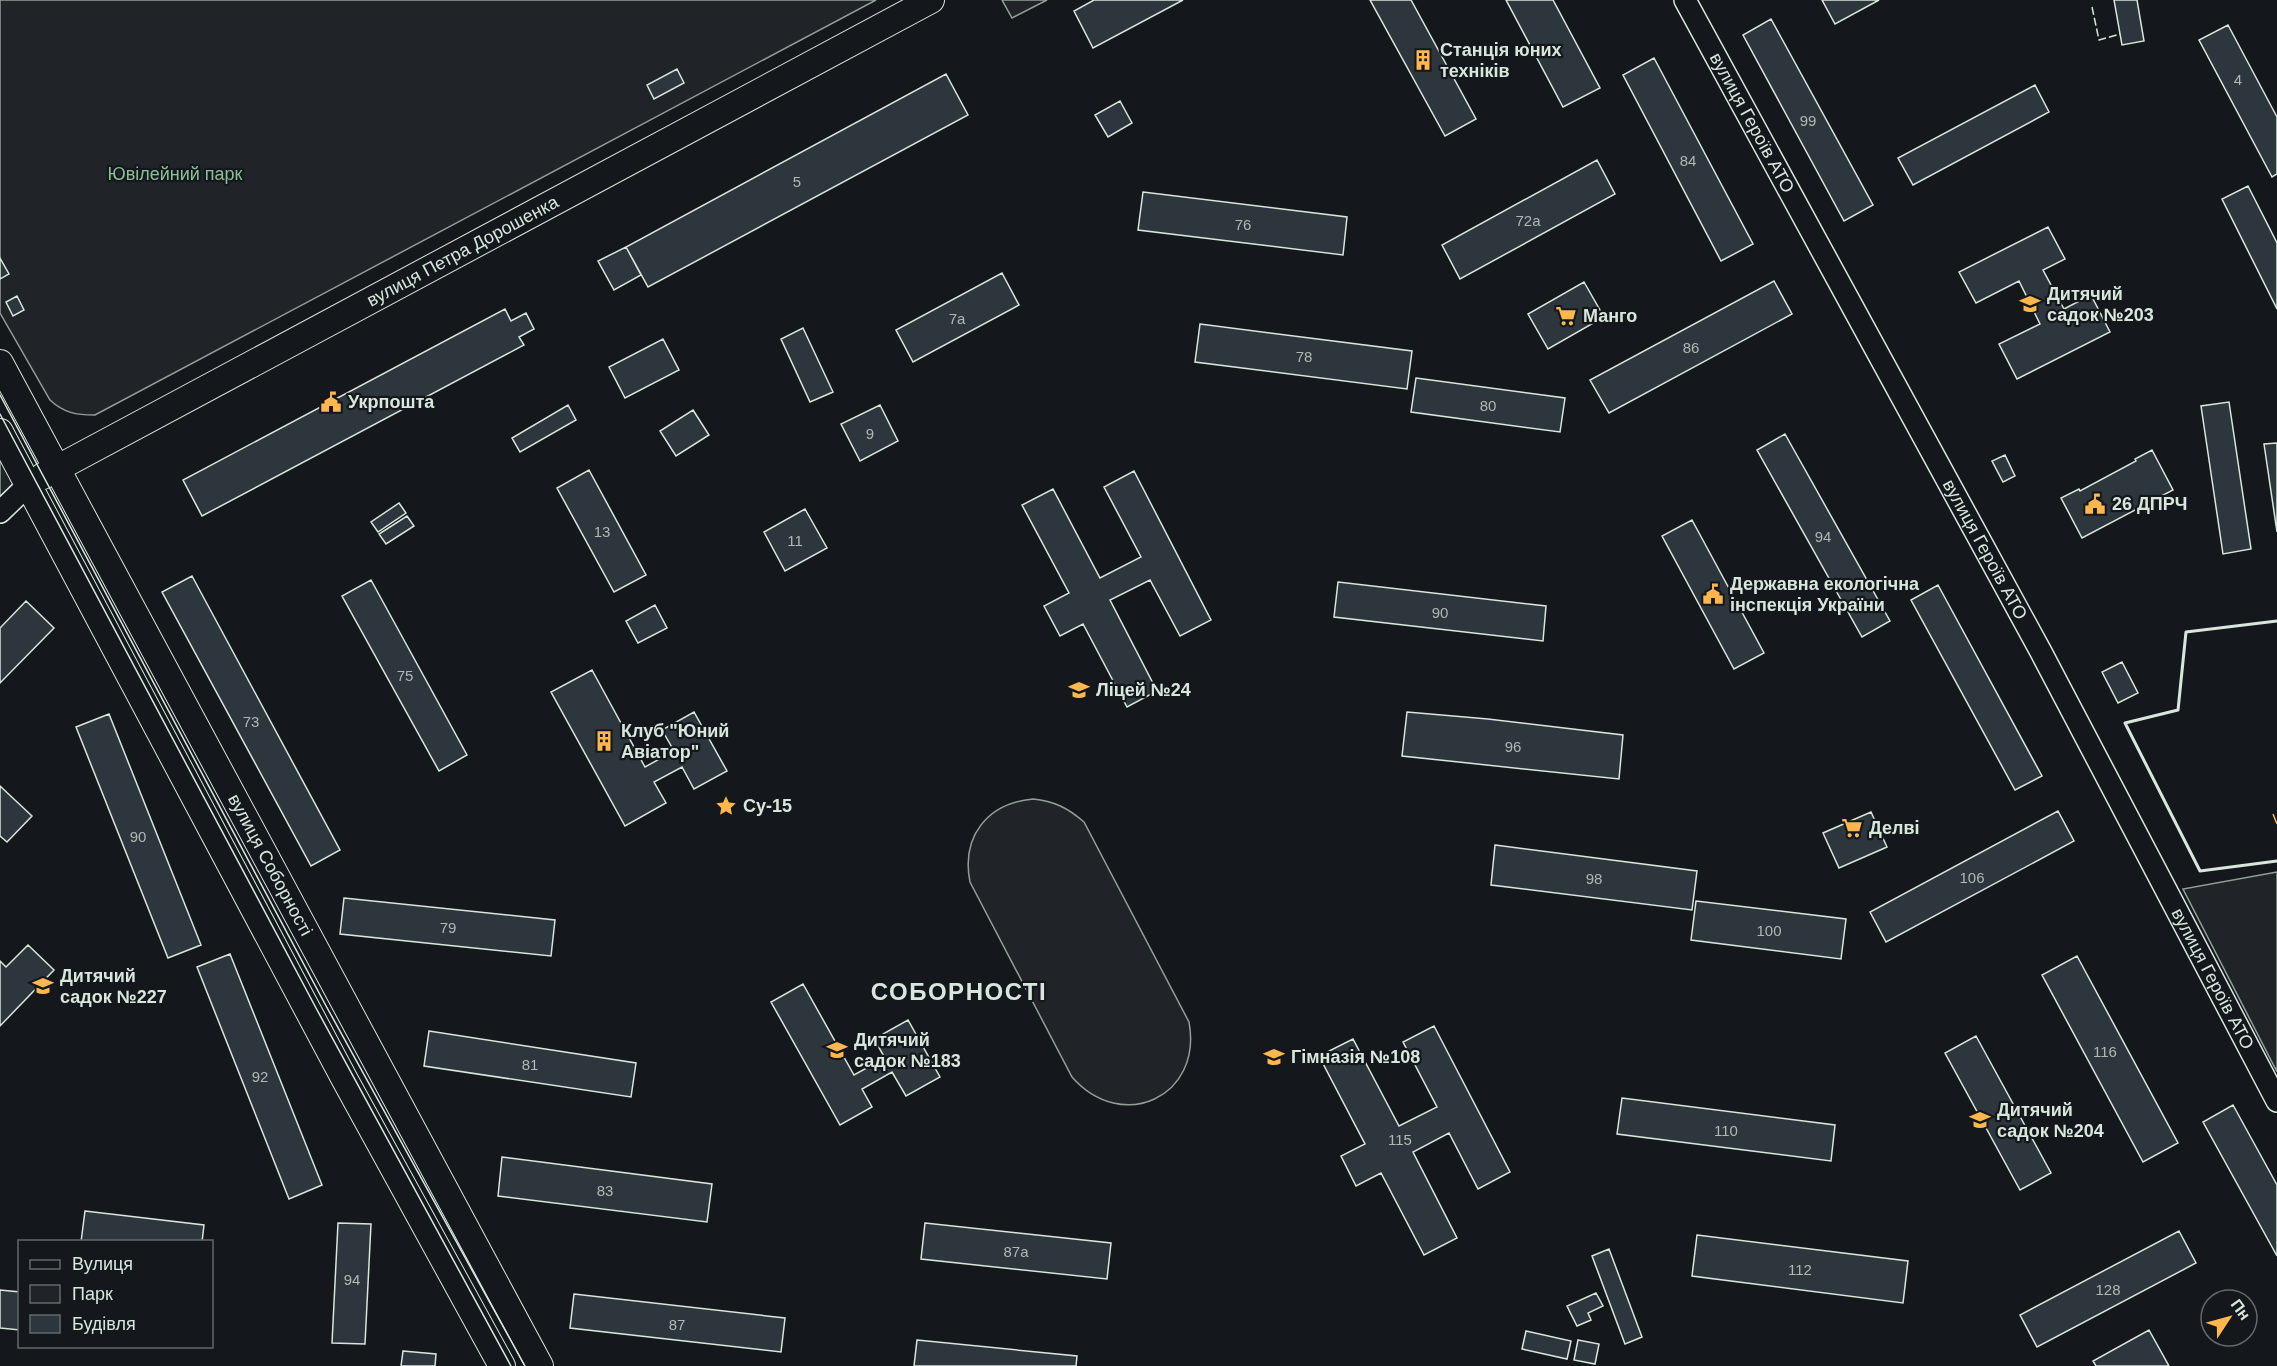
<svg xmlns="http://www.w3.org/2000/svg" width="2277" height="1366" viewBox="0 0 2277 1366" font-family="Helvetica,sans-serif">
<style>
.green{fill:#202428;stroke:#939e99;stroke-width:1.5}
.building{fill:#2c363c;stroke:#d8e6dc;stroke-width:1.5}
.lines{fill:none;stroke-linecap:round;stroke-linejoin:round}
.minor-casing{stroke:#d8e6dc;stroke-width:24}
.major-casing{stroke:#d8e6dc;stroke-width:28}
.minor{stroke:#14181c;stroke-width:21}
.major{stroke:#14181c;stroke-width:26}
.tram{stroke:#d8e6dc;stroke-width:1.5}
.fence{stroke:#d8e6dc;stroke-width:1.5;stroke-dasharray:8 3;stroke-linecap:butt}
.wall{stroke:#d8e6dc;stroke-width:3}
.power{stroke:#ffb74d;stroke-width:1.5;stroke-dasharray:21 4.5 3 4.5;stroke-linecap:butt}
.labels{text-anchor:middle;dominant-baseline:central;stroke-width:4.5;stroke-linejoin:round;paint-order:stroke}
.number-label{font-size:15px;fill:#adbab4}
.poi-label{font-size:18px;font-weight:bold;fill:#d8e6dc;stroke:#14181c;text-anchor:start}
.street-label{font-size:18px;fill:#d8e6dc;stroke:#14181c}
.park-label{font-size:18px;fill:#8ac095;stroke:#14181c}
.district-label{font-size:24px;font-weight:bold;letter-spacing:1.5px;fill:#d8e6dc;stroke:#14181c}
</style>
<rect width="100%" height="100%" fill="#14181c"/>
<path class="green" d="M0,0H876L95,415C76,415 64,413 50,400L0,313Z
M1002,0H1047L1012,18Z
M0,432L27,486L0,512Z
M1033,799C1054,801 1068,808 1084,822L1189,1022C1203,1097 1122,1134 1072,1077L970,882C961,837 987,803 1033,799Z
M2277,872V1072L2183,889Z"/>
<path class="building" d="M1094,0H1183L1093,48L1074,11Z
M1370,0H1411L1476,119L1445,136Z
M1506,0H1553L1600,88L1563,107Z
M1822,0H1879L1835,24Z
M2114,0H2137L2144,41L2122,45Z
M1771,19L1873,205L1844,221L1743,35Z
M2228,25L2277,117V174L2272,177L2199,40Z
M1654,58L1753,244L1721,261L1623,75Z
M677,69L684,83L654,99L647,85Z
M946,74L968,115L648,287L626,247Z
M2035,85L2049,112L1913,185L1898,158Z
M1120,101L1132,123L1108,137L1095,115Z
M1597,160L1615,194L1460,279L1442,245Z
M2248,186L2277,243V309L2222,199Z
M1143,192L1347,217L1343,255L1138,230Z
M2048,227L2065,259L2043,270L2064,309L2091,295L2110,332L2017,379L1999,344L2040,324L2019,281L1976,303L1959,272Z
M626,247L641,275L614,290L598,261Z
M0,258L9,274L0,279Z
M1002,273L1019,305L913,362L896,330Z
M1774,281L1792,314L1609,413L1590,380Z
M1584,282L1604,317L1548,349L1528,314Z
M17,296L24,310L13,316L6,302Z
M505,309L511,321L526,313L534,329L519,337L524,345L202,516L183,480Z
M1200,324L1412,351L1407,389L1195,362Z
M803,328L833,392L810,402L781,339Z
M663,339L679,370L625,398L609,367Z
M1416,378L1565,398L1560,432L1411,412Z
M2229,402L2251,549L2223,554L2201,406Z
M568,405L576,420L520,452L512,438Z
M880,405L898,441L860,461L841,424Z
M693,410L709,435L676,456L660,431Z
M1785,434L1890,621L1862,637L1757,450Z
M2277,443V532L2264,444Z
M2152,450L2173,490L2082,538L2061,498L2079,489L2080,491L2136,461L2135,459Z
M2005,455L2015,476L2003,482L1992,461Z
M589,470L646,575L614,592L557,488Z
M1134,471L1211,620L1180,636L1150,580L1110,600L1157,691L1127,707L1083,624L1060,636L1044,606L1069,593L1022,505L1053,489L1100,578L1141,557L1104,487Z
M399,503L406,513L378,532L371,522Z
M805,509L827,548L785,571L764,532Z
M407,516L414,526L386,544L379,534Z
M1692,520L1764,653L1734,669L1662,536Z
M192,576L340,850L311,866L162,592Z
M371,580L467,755L439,771L342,596Z
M1338,582L1546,606L1543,641L1334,617Z
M1938,585L2042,776L2015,790L1911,600Z
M26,601L54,628L0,683V628Z
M655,605L667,628L638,643L626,621Z
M2122,662L2138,693L2118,703L2102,672Z
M592,670L645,767L674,751L662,730L694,712L727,771L694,789L682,767L654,782L666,803L625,826L551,692Z
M1407,712L1488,719L1623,735L1619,779L1402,756Z
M109,714L201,945L168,958L76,727Z
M0,786L32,816L7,842L0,836Z
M2058,811L2074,841L1886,942L1870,912Z
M1871,812L1887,847L1839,868L1823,833Z
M1495,845L1697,871L1692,910L1491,885Z
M344,898L555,920L551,956L340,934Z
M1696,901L1846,919L1841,959L1691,940Z
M28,945L54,970L0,1026V961L6,967Z
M230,954L322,1185L289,1199L197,967Z
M2077,956L2178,1143L2143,1162L2042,975Z
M803,984L854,1075L885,1058L874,1039L908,1020L940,1077L906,1096L892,1072L862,1089L872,1107L840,1125L771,1002Z
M1434,1026L1510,1172L1478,1189L1449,1133L1413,1152L1457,1238L1424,1255L1381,1173L1356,1186L1341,1156L1365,1144L1319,1056L1353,1039L1399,1126L1437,1107L1403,1042Z
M429,1031L636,1063L631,1097L424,1066Z
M1976,1036L2051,1173L2020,1190L1945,1053Z
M1622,1098L1835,1125L1831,1161L1617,1134Z
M2233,1105L2277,1185V1256L2203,1122Z
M502,1157L712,1184L707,1222L498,1196Z
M85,1211L204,1225L202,1242H81Z
M338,1223L371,1224L365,1344L332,1343Z
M925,1223L1111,1243L1107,1279L921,1259Z
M2179,1231L2196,1263L2037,1347L2020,1315Z
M1697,1235L1908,1261L1903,1303L1692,1276Z
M1609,1249L1642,1337L1625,1344L1592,1256Z
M0,1290L20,1292V1330L0,1328Z
M1596,1293L1603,1306L1588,1313L1591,1320L1577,1326L1567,1306Z
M574,1294L785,1318L781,1352L570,1328Z
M2149,1330L2169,1366H2096L2093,1361Z
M1526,1331L1571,1341L1567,1359L1522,1349Z
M917,1340L1077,1356L1076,1366H914Z
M1578,1340L1599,1344L1595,1364L1574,1360Z
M403,1351L436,1354L435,1366H401Z"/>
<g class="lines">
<g class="minor-casing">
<g id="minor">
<path id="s1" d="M1685,0L2041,652L2277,1101"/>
<path d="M0,512L27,486"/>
</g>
</g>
<g class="major-casing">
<g id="major">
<path id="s2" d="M0,363L540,1366"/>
<path d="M0,432L345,1080L502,1366"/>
<path id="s3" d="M43,476L931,0"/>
</g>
</g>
<use href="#minor" class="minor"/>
<use href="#major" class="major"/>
<path class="tram" d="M0,395L325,1004L525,1366
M0,414L316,1008L511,1366"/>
<path class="fence" d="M2092,7L2099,40L2120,34"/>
<path class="wall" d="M2277,621L2186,632L2178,710L2125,723L2200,871L2277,861"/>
<path class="power" d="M2273,814L2277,824"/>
</g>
<defs>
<g id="building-bare" transform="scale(1.62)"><path d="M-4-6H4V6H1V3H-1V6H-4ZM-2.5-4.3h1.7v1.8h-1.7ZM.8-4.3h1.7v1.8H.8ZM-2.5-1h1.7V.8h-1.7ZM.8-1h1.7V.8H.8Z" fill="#ffb74d" stroke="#14181c" stroke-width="2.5" paint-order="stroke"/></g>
<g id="school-bare" transform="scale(1.62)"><path d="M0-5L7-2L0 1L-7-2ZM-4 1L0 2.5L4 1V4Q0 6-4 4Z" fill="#ffb74d" stroke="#14181c" stroke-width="2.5" paint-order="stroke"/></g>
<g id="supermarket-bare" transform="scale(1.62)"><path d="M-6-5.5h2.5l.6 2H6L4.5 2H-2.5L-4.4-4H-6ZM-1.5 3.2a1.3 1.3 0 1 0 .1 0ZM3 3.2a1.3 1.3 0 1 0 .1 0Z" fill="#ffb74d" stroke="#14181c" stroke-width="2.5" paint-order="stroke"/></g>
<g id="civic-bare" transform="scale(1.62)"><path d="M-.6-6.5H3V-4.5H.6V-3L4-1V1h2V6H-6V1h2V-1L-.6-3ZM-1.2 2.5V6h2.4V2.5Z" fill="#ffb74d" stroke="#14181c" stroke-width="2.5" paint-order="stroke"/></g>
<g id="sight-bare" transform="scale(1.62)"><path d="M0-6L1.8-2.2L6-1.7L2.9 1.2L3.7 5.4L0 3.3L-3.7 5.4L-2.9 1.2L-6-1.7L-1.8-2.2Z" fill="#ffb74d" stroke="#14181c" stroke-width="2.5" paint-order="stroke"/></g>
</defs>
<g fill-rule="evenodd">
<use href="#building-bare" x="1423" y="60"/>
<use href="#school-bare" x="2030" y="304"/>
<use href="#supermarket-bare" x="1566" y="316"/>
<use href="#civic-bare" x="331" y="402"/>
<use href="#civic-bare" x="2095" y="504"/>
<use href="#civic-bare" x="1713" y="594"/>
<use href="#school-bare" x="1079" y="690"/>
<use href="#building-bare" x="604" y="741"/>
<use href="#sight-bare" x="726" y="806"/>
<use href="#supermarket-bare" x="1852" y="828"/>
<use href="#school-bare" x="43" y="986"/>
<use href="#school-bare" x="837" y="1050"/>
<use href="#school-bare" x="1274" y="1057"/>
<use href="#school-bare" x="1980" y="1120"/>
</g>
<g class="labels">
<g class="number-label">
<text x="2238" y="79">4</text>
<text x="1808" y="120">99</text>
<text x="1688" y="160">84</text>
<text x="797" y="181">5</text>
<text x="1528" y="220">72а</text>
<text x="1243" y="224">76</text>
<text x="957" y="318">7а</text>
<text x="1691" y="347">86</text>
<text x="1304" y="356">78</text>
<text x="1488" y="405">80</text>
<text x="870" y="433">9</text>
<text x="602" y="531">13</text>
<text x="1823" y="536">94</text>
<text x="795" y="540">11</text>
<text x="1440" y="612">90</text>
<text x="405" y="675">75</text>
<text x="251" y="721">73</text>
<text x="1513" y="746">96</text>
<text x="138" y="836">90</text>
<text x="1972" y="877">106</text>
<text x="1594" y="878">98</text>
<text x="448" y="927">79</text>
<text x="1769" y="930">100</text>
<text x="2105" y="1051">116</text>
<text x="530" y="1064">81</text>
<text x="260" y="1076">92</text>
<text x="1726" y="1130">110</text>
<text x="1400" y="1139">115</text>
<text x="605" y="1190">83</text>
<text x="1016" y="1251">87а</text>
<text x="1800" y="1269">112</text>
<text x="352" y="1279">94</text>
<text x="2108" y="1289">128</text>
<text x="677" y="1324">87</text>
</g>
<g class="poi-label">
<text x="1440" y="50">Станція юних<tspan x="1440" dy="21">техніків</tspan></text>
<text x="2047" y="294">Дитячий<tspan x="2047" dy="21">садок №203</tspan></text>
<text x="1583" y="316">Манго</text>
<text x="348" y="402">Укрпошта</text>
<text x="2112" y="504">26 ДПРЧ</text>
<text x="1730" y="584">Державна екологічна<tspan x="1730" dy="21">інспекція України</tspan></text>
<text x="1096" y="690">Ліцей №24</text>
<text x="621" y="731">Клуб "Юний<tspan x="621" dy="21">Авіатор"</tspan></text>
<text x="743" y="806">Су-15</text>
<text x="1869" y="828">Делві</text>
<text x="60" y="976">Дитячий<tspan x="60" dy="21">садок №227</tspan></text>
<text x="854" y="1040">Дитячий<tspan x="854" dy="21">садок №183</tspan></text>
<text x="1291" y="1057">Гімназія №108</text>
<text x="1997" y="1110">Дитячий<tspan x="1997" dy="21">садок №204</tspan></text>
</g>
<g class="street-label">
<text stroke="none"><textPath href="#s1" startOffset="140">вулиця Героїв АТО</textPath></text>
<text stroke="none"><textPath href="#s3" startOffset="476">вулиця Петра Дорошенка</textPath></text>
<text stroke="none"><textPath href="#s1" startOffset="626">вулиця Героїв АТО</textPath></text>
<text stroke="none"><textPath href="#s2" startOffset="570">вулиця Соборності</textPath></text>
<text stroke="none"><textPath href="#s1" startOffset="1112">вулиця Героїв АТО</textPath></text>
</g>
<g class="park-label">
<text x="175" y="174">Ювілейний парк</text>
</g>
<g class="district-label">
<text x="959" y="991">СОБОРНОСТІ</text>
</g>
</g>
<rect x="18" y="1240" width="195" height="108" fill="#14181c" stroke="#626a69" stroke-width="1.5"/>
<rect x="30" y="1260" width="30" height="9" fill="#14181c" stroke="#626a69" stroke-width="1.5"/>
<text x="72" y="1270" font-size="18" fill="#d8e6dc">Вулиця</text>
<rect x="30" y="1285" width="30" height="18" fill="#202428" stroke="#626a69" stroke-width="1.5"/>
<text x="72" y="1300" font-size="18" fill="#d8e6dc">Парк</text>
<rect x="30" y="1315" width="30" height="18" fill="#2c363c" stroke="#626a69" stroke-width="1.5"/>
<text x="72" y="1330" font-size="18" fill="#d8e6dc">Будівля</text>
<g transform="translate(2229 1318) rotate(54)"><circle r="28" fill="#14181c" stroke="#626a69" stroke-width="1.5"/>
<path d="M0-4.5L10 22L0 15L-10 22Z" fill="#ffb74d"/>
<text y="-9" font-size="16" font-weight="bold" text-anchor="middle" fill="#d8e6dc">Пн</text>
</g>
</svg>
